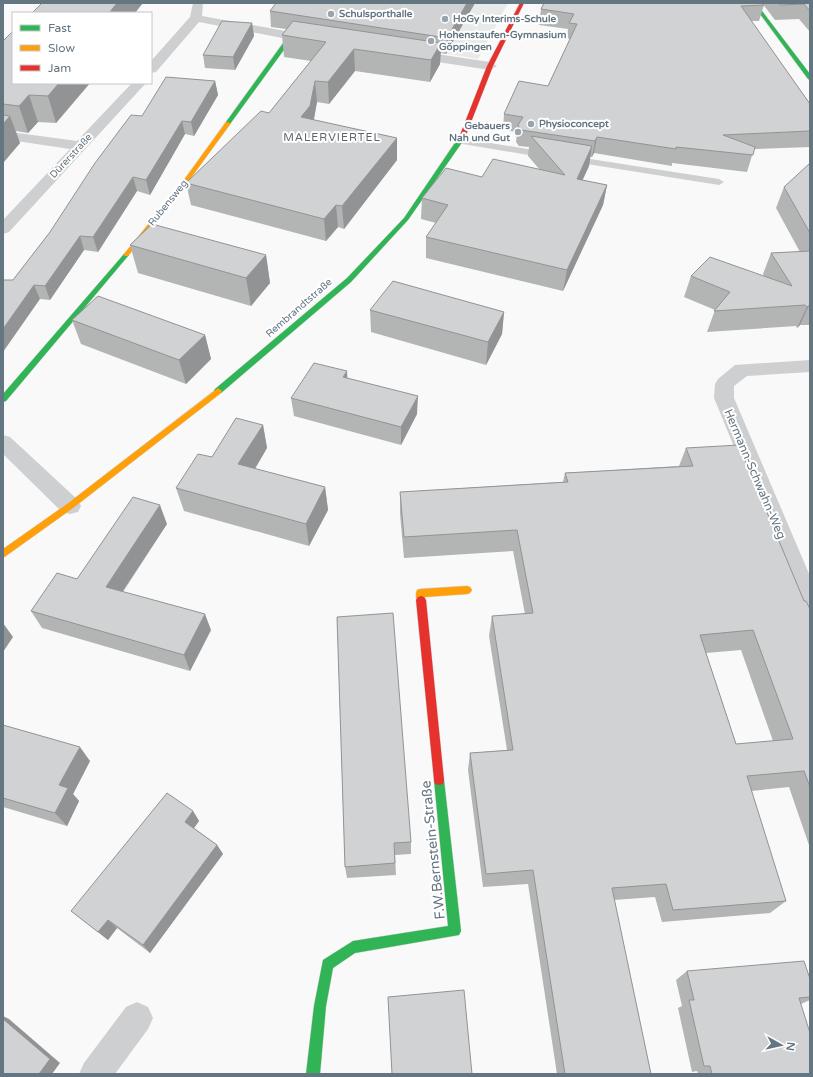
<svg xmlns="http://www.w3.org/2000/svg" width="813" height="1077" viewBox="0 0 813 1077" font-family="'Varela Round',sans-serif">
<style>
.built{fill:#e8e9e9}
.lines{fill:none;stroke-linecap:round;stroke-linejoin:round}
.fast-casing{stroke:#d5d6d7;stroke-width:1}
.slow-casing{stroke:#d5d6d7;stroke-width:1}
.jam-casing{stroke:#d5d6d7;stroke-width:1}
.lane{fill:#cecfd0;fill-rule:evenodd}
.street{fill:#cecfd0;fill-rule:evenodd}
.fast{fill:#30b455;fill-rule:evenodd}
.slow{fill:#ff9f0a;fill-rule:evenodd}
.jam{fill:#e5322d;fill-rule:evenodd}
.wall{fill:#b3b5b5;fill-rule:evenodd}
.shaded-wall{fill:#929394}
.building{fill:#d0d2d3;stroke:#929394;fill-rule:evenodd}
.poi-dot{fill:#99a4ac;stroke:#fff;stroke-width:1.5}
.labels{text-anchor:middle;dominant-baseline:central;stroke-width:4;stroke-linejoin:round;paint-order:stroke}
.far-poi-label{font-size:10px;font-weight:bold;fill:#657683;stroke:#fff;text-anchor:start}
.far-street-label{font-size:10px;fill:#657683;stroke:#fff}
.far-neighbourhood-label{font-size:11px;letter-spacing:1px;fill:#57646e;stroke:#fff}
.street-label{font-size:12px;fill:#657683;stroke:#fff}
.near-street-label{font-size:14px;fill:#657683;stroke:#fff}
</style>
<rect width="100%" height="100%" fill="#f9f9f9"/>
<path class="built" d="M287,3H508L478,59L270,23Z"/>
<g class="lines">
<g class="fast-casing">
<path id="fast" d="M752,3H756L810,74V80L808,79Z
M289,35L294,36L230,124H226V122Z
M461,134L466,135L463,141L408,220L351,282L221,393H215L214,391L215,389L347,278L404,218Z
M126,253L129,255L128,256L6,401L3,402V394L124,254Z
M439,775L443,776L444,780L461,931L459,935L355,953L333,968L326,1006L320,1074H306L314,1006L323,960L353,941L448,926L434,780L435,776Z"/>
</g>
<g class="slow-casing">
<path id="slow" d="M226,122L231,123L185,186L128,256H124V254L181,184Z
M218,388L222,391L221,393L73,508L3,558V549L67,504Z
M467,586L470,587L472,590L470,593L467,594L425,597L424,603L421,604L418,603C416,599 415,594 417,590L420,589Z"/>
</g>
<g class="jam-casing">
<path id="jam" d="M520,3H524L493,66L466,135L461,136L460,135L487,66Z
M421,596L424,597L426,600L444,780L443,784L439,785L435,784L434,780L416,600L418,597Z"/>
</g>
<path class="lane" d="M460,138L546,152L551,155L546,158L457,143V139Z
M571,156L719,179L724,182L719,185L568,161L566,159Z"/>
<path class="street" d="M193,3H203L202,16L313,36L319,40L313,44L199,22L156,72L151,73V61L190,17Z
M410,50L490,62L497,66L490,70L405,57L404,54L405,51Z
M132,83H146L9,232L3,234V220L70,149L3,139V131L77,141Z
M810,360V372L747,376L734,386V398L810,576V613L802,610L798,603L714,398L715,384L718,379L735,365Z
M3,435L10,437L78,500L81,506L78,512L70,514L62,512L3,454Z
M137,1002L148,1007L153,1018L148,1029L115,1074H79L84,1063L126,1007Z"/>
<use href="#fast" class="fast"/>
<use href="#slow" class="slow"/>
<use href="#jam" class="jam"/>
</g>
<path class="wall" d="M475,3L446,54L441,53L440,64L430,82L355,71L329,104L317,102L314,120L397,138V160L344,229L338,227L326,241L191,205L186,183L269,113L311,61L284,57L282,35L286,29L271,27L270,11Z
M544,3H810V32L799,19L775,20L762,3L764,5L759,21H751L810,104V147L754,149L747,172L672,163V166L594,153L592,157H590L589,166L582,180L607,185L603,205L563,291L426,258V237L436,223L421,219L422,198L482,177L540,170L528,156L529,147L519,146L516,142L517,132L503,130L504,114L548,86L570,39L567,38L568,29L539,25L541,9Z
M252,23L254,36L235,70L205,68L203,55Z
M3,41L13,83H90L56,123L38,122L28,133L16,131L20,143L3,163Z
M215,81L218,95L194,136L185,134L150,195L137,191L98,252L84,250L50,300L40,299L13,280L142,116Z
M810,164V325H800L797,328L796,326L707,332L715,310L684,297L691,276H764L763,274L771,253L800,252L776,208L784,187Z
M130,245L266,255L270,283L251,306L138,273Z
M370,310L504,312L502,334L486,365L371,332Z
M72,320L205,335L211,359L186,384L81,344Z
M347,378L417,414L401,445L294,416L291,398Z
M263,425L267,448L255,469L325,487L328,510L309,546L184,511L176,488L212,457Z
M686,448L810,609V848L789,787L751,791L786,901L770,913L662,922L655,897L614,900L651,1074H557L528,884L483,887L468,770L470,753L507,750L489,636L492,616L525,614L513,551L404,558L400,514V492L563,482L565,473L679,466ZM741,650L773,741L736,744L706,653Z
M167,524L123,592L211,630L190,671L42,628L31,611L77,579Z
M337,617L411,842V854L395,855L396,875L347,878L345,867Z
M3,725L90,761L73,794L79,801L67,826L3,807Z
M193,811L199,821L194,828L217,845L223,854L150,953L117,928L108,940L71,911Z
M687,971L810,979V1000L801,1004L810,1074H698L697,1071L692,1072L678,1008L682,1006L676,980Z"/>
<path class="shaded-wall" d="M117,3H143L135,13H109Z
M467,3H475L446,54L447,38Z
M252,23L254,36L235,70L233,57Z
M441,43L440,64L430,82L431,60Z
M354,49L355,71L329,104L328,82Z
M215,81L218,95L194,136L191,122Z
M315,81L317,102L312,128L301,117Z
M59,83H90L56,123L48,96Z
M29,95L38,122L28,133L19,106Z
M10,116L20,143L3,163V124Z
M182,121L185,134L150,195L146,180Z
M597,137L594,153L592,157L595,141Z
M397,138V160L344,229L342,206Z
M592,146L589,166L574,199L577,179Z
M133,177L137,191L98,252L93,237Z
M607,185L603,205L563,291L567,270Z
M336,205L338,227L326,241L324,219Z
M80,236L84,250L50,300L45,286Z
M266,255L270,283L251,306L246,278Z
M34,285L40,299L3,352V329Z
M809,305L800,325L797,328L807,307Z
M504,312L502,334L486,365L488,342Z
M205,335L211,359L186,384L179,360Z
M347,371L348,389L343,377Z
M418,396L417,414L401,445V427Z
M263,425L267,448L244,487L238,464Z
M325,487L328,510L309,546L306,524Z
M160,505L167,524L114,604L106,587Z
M205,614L211,630L190,671L184,655Z
M3,623L13,637L3,652Z
M80,747L90,761L73,794L79,801L67,826L55,813L59,785Z
M193,811L199,821L191,832L185,822Z
M217,845L223,854L150,953L143,945Z
M108,920L117,928L108,940L98,932Z
M3,1016L9,1019L60,1063L52,1074H39L3,1019Z"/>
<path class="building" d="M42,3H117L109,13H32Z
M276,3H467L447,38L270,11Z
M544,3H762L764,5L741,6L810,104V131L723,135L755,147L753,155L676,147V149L597,137L595,141L521,130L518,125L523,117L504,114L519,81L548,86L577,24L569,23L574,14L541,9Z
M778,3H810V11L804,4L780,5Z
M222,21L252,23L233,57L203,55Z
M293,21L441,43L431,60L354,49L328,82L315,81L310,106L301,117L397,138L342,206L336,205L324,219L186,183L261,111L269,113L326,42L282,35Z
M13,31V83H59L48,96L29,95L19,106L3,104V41Z
M166,77L215,81L191,122L182,121L146,180L133,177L93,237L80,236L45,286L34,285L3,329V280H13L50,232L95,163L131,115L142,116Z
M3,115L10,116L3,124Z
M531,136L592,146L577,179L607,185L567,270L426,237L448,205L422,198L446,168L482,177L493,159L565,175Z
M809,164H810V233L784,187Z
M152,224L266,255L246,278L130,245Z
M810,251V305L807,307L805,305L714,311L730,292L691,276L710,257L792,286L771,253Z
M393,281L504,312L488,342L370,310Z
M98,296L205,335L179,360L72,320Z
M314,363L347,371L343,377L418,396L401,427L291,398Z
M236,418L263,425L238,464L325,487L306,524L176,488L198,454L212,457Z
M739,445L804,601H806L810,609V787L804,771L747,776L786,901L673,910L666,884L612,888L651,1074H565L533,870L486,874L470,753L513,750L492,616L533,613L517,530L404,537L400,492L568,482L565,473L693,466L686,448ZM753,630L793,739L736,744L700,635Z
M133,497L160,505L106,587L205,614L184,655L31,611L57,573L77,579Z
M393,613L411,842L394,843L395,863L345,867L337,617Z
M3,725L80,747L59,785L68,788L55,813L3,798Z
M167,793L193,811L185,822L217,845L143,945L108,920L98,932L71,911Z
M804,961L810,979V997L799,998L810,1033V1074H712L710,1066H704L689,1000H694L687,971Z
M464,990L472,1074H392L388,997Z
M3,1019L50,1059L39,1074H3Z"/>
<g class="poi-dot">
<circle cx="331" cy="14" r="4"/>
<circle cx="445" cy="19" r="4"/>
<circle cx="431" cy="41" r="4"/>
<circle cx="531" cy="124" r="4"/>
<circle cx="518" cy="132" r="4"/>
</g>
<g class="labels">
<g class="far-poi-label">
<text x="339" y="14">Schulsporthalle</text>
<text x="453" y="19">HoGy Interims-Schule</text>
<text x="439" y="35">Hohenstaufen-Gymnasium<tspan x="439" dy="12">Göppingen</tspan></text>
<text x="539" y="124">Physioconcept</text>
<text x="510" y="126" text-anchor="end">Gebauers<tspan x="510" dy="12">Nah und Gut</tspan></text>
</g>
<g class="far-street-label">
<text transform="translate(71 156) rotate(-47)">Dürerstraße</text>
<text transform="translate(168 203) rotate(-51)">Rubensweg</text>
<text transform="translate(299 308) rotate(-41)">Rembrandtstraße</text>
</g>
<g class="far-neighbourhood-label">
<text x="332" y="137">MALERVIERTEL</text>
</g>
<g class="street-label">
<text transform="translate(755 474) rotate(67)">Hermann-Schwahn-Weg</text>
</g>
<g class="near-street-label">
<text transform="translate(433 850) rotate(-96)">F.W.Bernstein-Straße</text>
</g>
</g>
<rect width="813" height="1077" fill="none" stroke="#657683" stroke-width="8"/>
<rect x="12" y="12" width="140" height="72" fill="#ffffff" stroke="#c1c8cd"/>
<rect x="20" y="25" width="20" height="6" fill="#30b455" stroke="#c1c8cd"/>
<text x="48" y="32" font-size="12" fill="#657683">Fast</text>
<rect x="20" y="45" width="20" height="6" fill="#ff9f0a" stroke="#c1c8cd"/>
<text x="48" y="52" font-size="12" fill="#657683">Slow</text>
<rect x="20" y="65" width="20" height="6" fill="#e5322d" stroke="#c1c8cd"/>
<text x="48" y="72" font-size="12" fill="#657683">Jam</text>
<g transform="translate(781 1045) rotate(98)" stroke="#ffffff" stroke-width="3" paint-order="stroke">
<path d="M0-3L7 15L0 10L-7 15Z" fill="#657683"/>
<text y="-6" font-size="11" font-weight="bold" text-anchor="middle" fill="#657683">N</text>
</g>
</svg>
